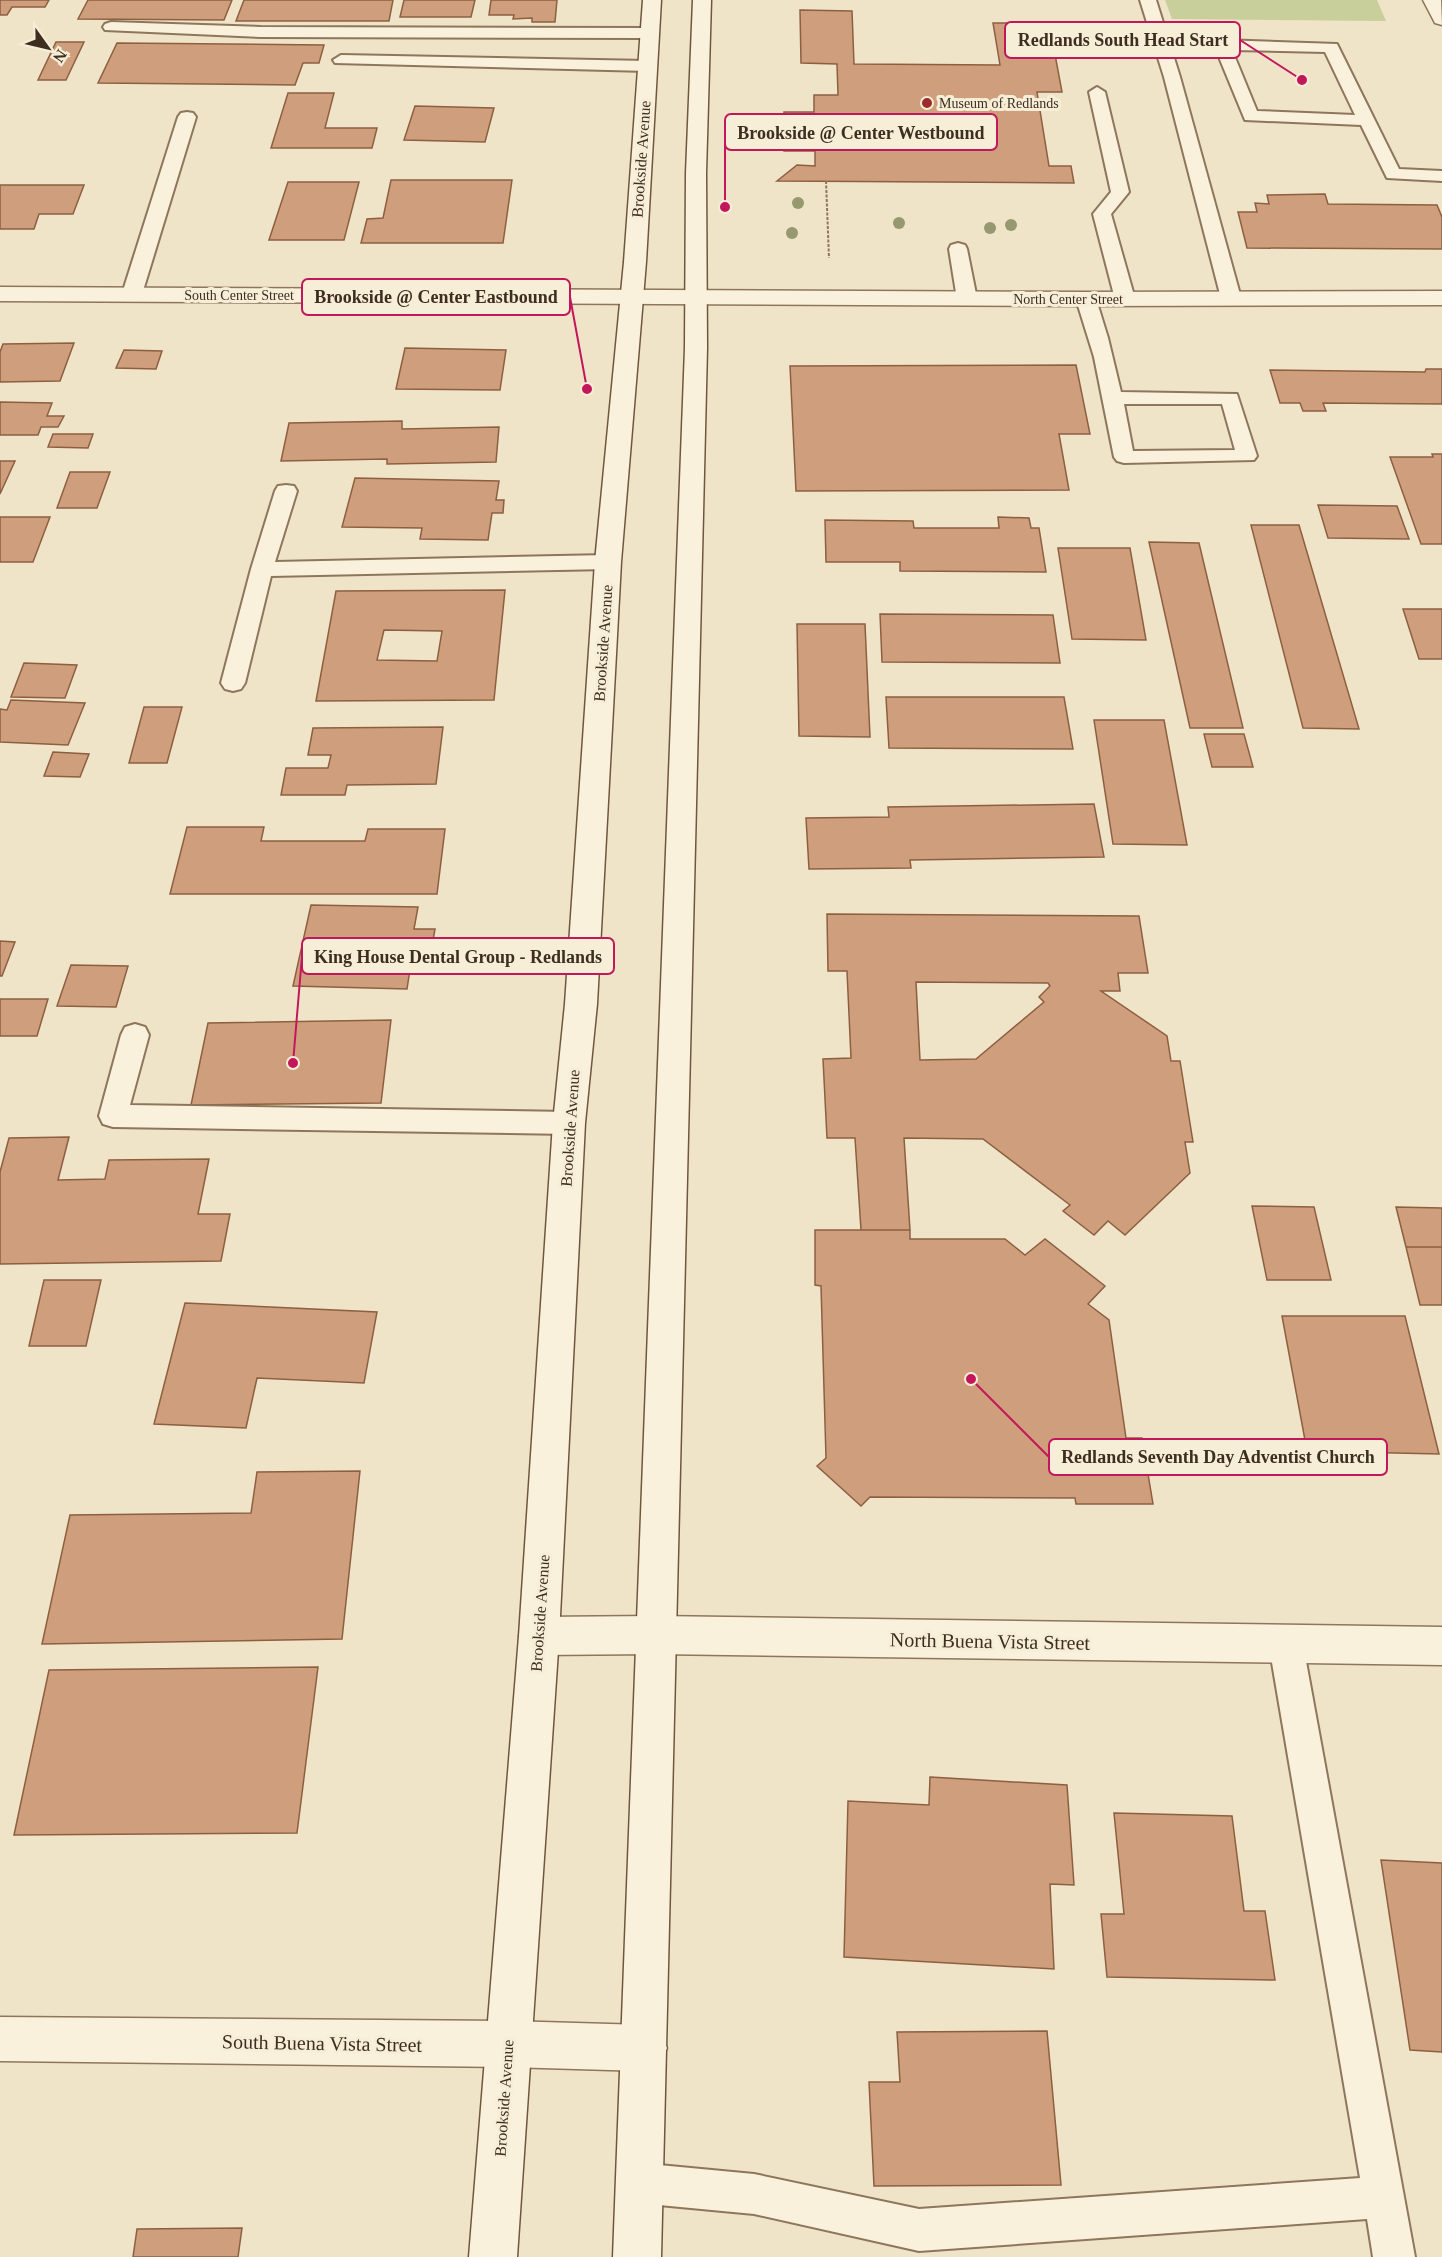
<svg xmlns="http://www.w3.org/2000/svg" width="1442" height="2257" viewBox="0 0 1442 2257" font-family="'Times New Roman',serif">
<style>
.green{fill:#c9cf9b}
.building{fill:#cf9f7d;stroke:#8d5f41;stroke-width:1.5;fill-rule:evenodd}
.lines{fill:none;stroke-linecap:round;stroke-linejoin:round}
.service-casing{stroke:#8d765c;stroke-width:4}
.minor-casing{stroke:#8d765c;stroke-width:3}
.tertiary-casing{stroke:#8d765c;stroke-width:3}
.secondary-casing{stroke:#6f573f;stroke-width:3}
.path{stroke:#8d765c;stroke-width:2;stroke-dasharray:3 1.5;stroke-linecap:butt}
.service{fill:#faf1dc;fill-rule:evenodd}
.minor{fill:#faf1dc;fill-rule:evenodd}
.tertiary{fill:#faf1dc;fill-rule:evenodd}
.secondary{fill:#faf1dc;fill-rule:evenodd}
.tree{fill:#96986f}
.poi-dot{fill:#9e2a2b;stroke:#f7eed8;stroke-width:2}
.labels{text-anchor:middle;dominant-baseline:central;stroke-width:6;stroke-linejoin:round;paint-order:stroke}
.far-poi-label{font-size:14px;fill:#3d2e20;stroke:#f7eed8;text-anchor:start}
.far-street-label{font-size:14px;fill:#3d2e20;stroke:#f7eed8}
.street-label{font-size:16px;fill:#3d2e20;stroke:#f7eed8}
.near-street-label{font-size:20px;fill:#3d2e20;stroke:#f7eed8}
.leader{fill:none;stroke:#c2185b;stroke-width:2}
.callout-dot{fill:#c2185b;stroke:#f7eed8;stroke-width:2}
.callout{fill:#f7eed8;stroke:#c2185b;stroke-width:2}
.callout-label{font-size:18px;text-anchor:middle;font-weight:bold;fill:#3d2e20}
</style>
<rect width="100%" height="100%" fill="#f0e4c8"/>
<path class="green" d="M1165,0H1377L1386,21L1172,19Z"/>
<path class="building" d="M0,0H49L45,7H12L7,15H0Z
M88,0H232L224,20L78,19Z
M244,0H393L389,21H236Z
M404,0H475L471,17H400Z
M491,0H557L555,22H532V18L513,19L514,15H489Z
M800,10L852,11L854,64L1000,65L993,23H1035L1039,49H1054L1062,92H1037L1049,166H1071L1074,183L777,181L797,165L815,166V151H784V112H814V95H838L837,64L801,63Z
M56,42H84L66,80H38Z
M117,43L324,45L319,63H303L295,85L98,83Z
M288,93H334L325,128H377L372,148H271Z
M415,106L494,108L485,142L404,140Z
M391,180H512L503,243H361L367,219L383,218Z
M288,182H359L344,240H269Z
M0,185H84L73,214H39L34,229H0Z
M1325,194L1328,204L1437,205L1442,217V249L1247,248L1238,212H1257L1255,203L1269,204L1267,195Z
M74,343L60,381L0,382V352L3,344Z
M405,348L506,350L500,390L396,389Z
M124,350L162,351L156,369L116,368Z
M1076,365L1090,434H1059L1069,490L796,491L790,366Z
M1426,369H1442V404L1323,403L1326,411H1303L1300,403H1280L1270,370L1425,372Z
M0,402L52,403L47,416H64L58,427H41L38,435H0Z
M402,421V429L499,427L496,462L387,464V459L281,461L289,423Z
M53,434H93L88,448L48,447Z
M1432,454H1442V544H1421L1390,457H1433Z
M0,461H15L0,494Z
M70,472H110L97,508H57Z
M355,478L499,481L496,500H504L503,513H492L488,540L420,539L422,528L342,527Z
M1318,505L1397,506L1409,539L1328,538Z
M0,517H50L33,562H0Z
M998,517L1029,518L1031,528H1039L1046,572L900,571V562H826L825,520L913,521L914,528H999Z
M1251,525H1299L1359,729L1303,728Z
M1149,542L1199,543L1243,728H1190Z
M1058,548H1130L1146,640L1072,639Z
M505,590L494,700L316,701L336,591ZM384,630L442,631L437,661L377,660Z
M1403,609H1442V659H1419Z
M880,614L1053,615L1060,663L882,662Z
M797,624H865L870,737L799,736Z
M24,663L77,665L65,698L11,697Z
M886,697H1064L1073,749L889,748Z
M11,700L85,703L68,745L0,742V709L7,710Z
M144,707H182L167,763H129Z
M1094,720H1164L1187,845L1113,844Z
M443,727L436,784L347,785L345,795H281L286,768H328L331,755H308L313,728Z
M1204,734H1244L1253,767H1212Z
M53,752L89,754L80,777L44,776Z
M1094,804L1104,857L910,860L911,868L809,869L806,818L889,817L888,807Z
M187,827H264L261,841H365L368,829H445L437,894H170Z
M311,905L418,907L414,929H435L429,963H411L407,989L293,986Z
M827,914L1139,916L1148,973H1118L1120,991H1101L1167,1036L1171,1061H1180L1193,1142H1185L1190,1173L1125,1235L1108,1221L1094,1235L1063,1211L1070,1205L983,1139L904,1138L910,1230H861L855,1138H827L823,1059L851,1058L847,971H828ZM916,982L1048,983L1050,986L1039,997L1044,1002L976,1059L920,1060Z
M0,941L15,942L2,976H0Z
M71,965L128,966L116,1007L57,1006Z
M0,999H48L37,1036H0Z
M391,1020L381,1103L191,1105L208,1023Z
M69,1137L58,1180L105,1179L109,1160L209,1159L198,1214H230L221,1261L0,1264V1172L9,1138Z
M1252,1206L1314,1207L1331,1280H1267Z
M1396,1207L1442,1208V1247H1406Z
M815,1230H910V1239H1005L1025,1255L1045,1239L1105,1286L1088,1304L1109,1320L1126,1438H1142L1153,1504H1076L1075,1498L870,1497L861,1506L817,1466L826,1458L821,1286L815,1285Z
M1406,1247H1442V1305H1420Z
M44,1280H101L86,1346H29Z
M185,1303L377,1312L364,1383L257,1378L246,1428L154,1424Z
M1282,1316H1405L1439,1454L1307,1451Z
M360,1471L342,1639L42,1644L70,1515L251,1513L257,1472Z
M318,1667L297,1833L14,1835L49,1670Z
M930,1777L1067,1785L1074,1885L1050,1884L1054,1969L844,1957L848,1801L929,1805Z
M1114,1813L1232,1816L1244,1911H1265L1275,1980L1107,1977L1101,1914H1124Z
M1381,1860L1442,1863V2052L1410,2050Z
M1047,2031L1061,2185L874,2186L869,2082H900L897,2032Z
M242,2228L238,2257H133L137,2229Z"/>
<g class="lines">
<g class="service-casing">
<path id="service" d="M1140,0H1156L1180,77L1241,298L1238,302H1224L1221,298L1164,77Z
M111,22L261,27L649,28L657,33L649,38L261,37L105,30L103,27L105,24Z
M1222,40L1337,44L1399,169L1442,171V181L1387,178L1361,125L1245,120L1214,45ZM1232,50L1325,52L1355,115L1257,111Z
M341,55L648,61L656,66L648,71L335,63L333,60Z
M1097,87L1105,92L1129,192L1111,214L1135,299L1132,303H1118L1115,299L1093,214L1111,192L1089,92Z
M187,112L193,113L196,117L142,294L139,298H125L122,294L178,117L181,113Z
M958,243L965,245L967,249L977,299L974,303H960L957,299L949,249L951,245Z
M1086,293L1093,295L1096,299L1108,338L1121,392L1237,394L1257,456L1254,460L1124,463L1117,461L1114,457L1094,357L1076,299L1079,295ZM1124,404H1222L1235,450L1133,451Z
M286,485L294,486L297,491L275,562L608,555L616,557L619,562L616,567L608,569L271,576L245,683L241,689L233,691L225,689L221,683L251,569L275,491L278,486Z
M135,1024L145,1027L149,1035L130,1105L569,1112L579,1115L583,1123L579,1131L569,1134L113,1127L103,1124L99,1116L121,1035L125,1027Z
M1286,1628L1298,1633L1303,1645L1415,2257H1373L1367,2219L919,2251L754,2214L638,2203L624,2197L618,2183L624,2169L638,2163L754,2174L919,2209L1360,2178L1269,1645L1274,1633Z"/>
</g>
<g class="minor-casing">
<path id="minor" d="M1423,0H1441L1442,25L1435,23Z
M655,1616L1442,1627V1665L655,1654L539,1655L525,1650L519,1636L525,1622L539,1617Z
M0,2017L508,2021L644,2025L660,2032L667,2048L660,2064L644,2071L508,2067L0,2061Z"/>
</g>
<g class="tertiary-casing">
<path id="tertiary" d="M0,287L1086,292L1442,291V305L1086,306L0,301Z"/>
</g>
<g class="secondary-casing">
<path id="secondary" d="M643,0H661L646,262L621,562L597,1004L585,1123L559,1636L517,2257H469L519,1636L553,1123L565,1004L595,562L624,262Z
M693,0H711L706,173L707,348L661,2257H613L685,348L686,173Z"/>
</g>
<path class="path" d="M826,181L829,258"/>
<use href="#service" class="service"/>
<use href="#minor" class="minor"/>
<use href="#tertiary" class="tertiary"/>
<use href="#secondary" class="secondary"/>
</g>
<g class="tree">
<circle cx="798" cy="203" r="6"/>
<circle cx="899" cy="223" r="6"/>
<circle cx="1011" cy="225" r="6"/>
<circle cx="990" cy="228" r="6"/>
<circle cx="792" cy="233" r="6"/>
</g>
<circle class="poi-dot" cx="927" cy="103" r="6"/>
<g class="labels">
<g class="far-poi-label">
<text x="939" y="103">Museum of Redlands</text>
</g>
<g class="far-street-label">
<text x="239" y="295">South Center Street</text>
<text x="1068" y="299">North Center Street</text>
</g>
<g class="street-label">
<text transform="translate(641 159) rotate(-86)">Brookside Avenue</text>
<text transform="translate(603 643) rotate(-86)">Brookside Avenue</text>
<text transform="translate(570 1128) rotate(-86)">Brookside Avenue</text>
<text transform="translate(540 1613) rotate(-86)">Brookside Avenue</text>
<text transform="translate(504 2098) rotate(-86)">Brookside Avenue</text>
</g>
<g class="near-street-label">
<text transform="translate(990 1641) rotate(1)">North Buena Vista Street</text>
<text transform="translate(322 2043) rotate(1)">South Buena Vista Street</text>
</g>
</g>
<path class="leader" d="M1302 80L1240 40M725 207L725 132M587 389L570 297M293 1063L302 956M971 1379L1049 1457"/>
<g class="callout-dot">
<circle cx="1302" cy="80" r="6"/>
<circle cx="725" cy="207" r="6"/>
<circle cx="587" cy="389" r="6"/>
<circle cx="293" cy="1063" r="6"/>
<circle cx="971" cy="1379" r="6"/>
</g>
<g class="callout">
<rect x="1005" y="22" width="235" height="36" rx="6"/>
<rect x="725" y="114" width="272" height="36" rx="6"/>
<rect x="302" y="279" width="268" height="36" rx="6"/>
<rect x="302" y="938" width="312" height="36" rx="6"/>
<rect x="1049" y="1439" width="338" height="36" rx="6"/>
</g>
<g class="callout-label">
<text x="1123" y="46">Redlands South Head Start</text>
<text x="861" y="139">Brookside @ Center Westbound</text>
<text x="436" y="303">Brookside @ Center Eastbound</text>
<text x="458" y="963">King House Dental Group - Redlands</text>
<text x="1218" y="1463">Redlands Seventh Day Adventist Church</text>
</g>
<g transform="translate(48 48) rotate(124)" stroke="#f7eed8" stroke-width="4.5" paint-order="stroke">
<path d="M0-4.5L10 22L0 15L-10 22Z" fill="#3d2e20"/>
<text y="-9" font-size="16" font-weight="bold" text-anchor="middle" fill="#3d2e20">N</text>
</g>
</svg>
